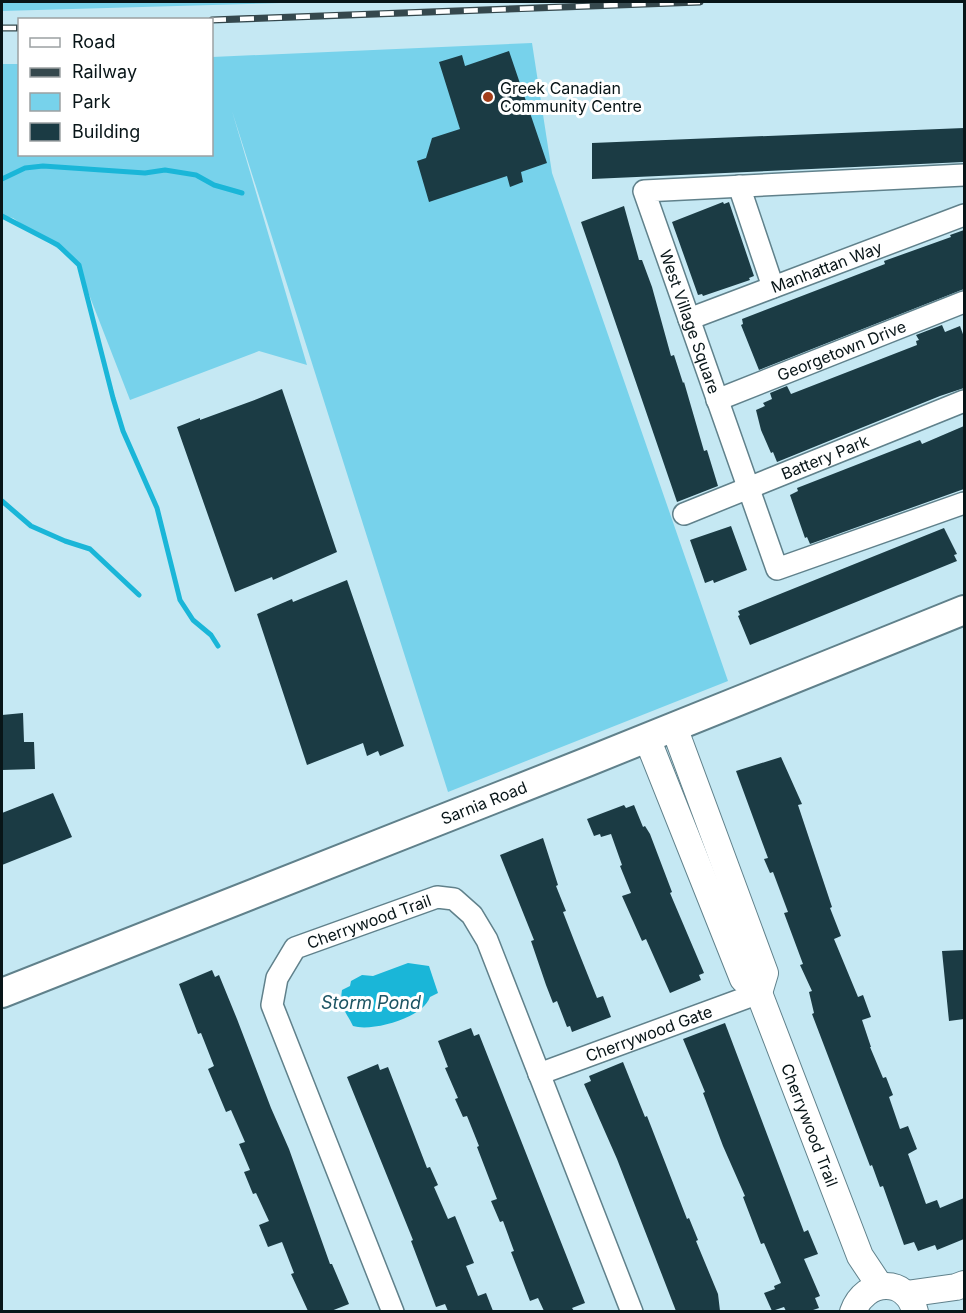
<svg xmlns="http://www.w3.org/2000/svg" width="966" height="1313" viewBox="0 0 966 1313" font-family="Inter,sans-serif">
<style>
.green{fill:#77d2eb}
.water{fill:#1ab6d8}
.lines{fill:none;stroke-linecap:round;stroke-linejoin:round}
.stream{stroke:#1ab6d8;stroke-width:5}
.building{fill:#1b3b44}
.minor-casing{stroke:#60818b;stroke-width:24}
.tertiary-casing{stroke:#60818b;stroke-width:28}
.secondary-casing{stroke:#60818b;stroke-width:32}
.minor{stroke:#fff;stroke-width:21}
.tertiary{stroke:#fff;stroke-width:26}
.secondary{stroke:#fff;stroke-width:28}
.rail-casing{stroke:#35484d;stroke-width:7}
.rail{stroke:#fff;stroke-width:4.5;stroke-dasharray:14;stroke-linecap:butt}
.poi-dot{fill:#a33d19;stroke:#fff;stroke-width:2}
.labels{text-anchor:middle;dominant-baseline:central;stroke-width:6;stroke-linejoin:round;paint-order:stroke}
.poi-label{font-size:16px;fill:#081518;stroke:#fff;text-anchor:start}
.street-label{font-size:16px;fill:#081518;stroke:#fff}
.water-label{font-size:18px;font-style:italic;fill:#1c5463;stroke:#fff}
</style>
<rect width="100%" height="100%" fill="#c5e8f3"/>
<path class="green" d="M2,2H318L2,11Z
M532,43L552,173L728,681L448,792L232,111L307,365L259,351L130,400L76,261L13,218L2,216V64H19L20,154H212V57Z"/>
<path class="water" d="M408,963L429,966L438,993L430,997C423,1018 372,1032 353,1026C346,1011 339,1008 342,990L350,986L351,981L362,975L373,976Z"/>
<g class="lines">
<path class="stream" d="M2,179L25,168L43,166L145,173L165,170L196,175L214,185L242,193
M2,216L58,245L79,265L113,398L123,431L157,508L180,600L193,620L211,635L218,646
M2,501L31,526L65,541L90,549L139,595"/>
</g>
<path class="building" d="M509,51L547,163L521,172L523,182L510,187L507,176L429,202L417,161L426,158L432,138L460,129L439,62L462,55L465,66Z
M964,128V162L592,179V143Z
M723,202L724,204L729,202L754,276L749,278L750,280L703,296L702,294L698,295L672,222Z
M624,206L639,260H642L652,287L671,356L674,355L683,383L684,382L704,451L707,450L718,486L677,502L581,222Z
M964,230V289L759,370L741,325L743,324L742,319L885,264L884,261L951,237L950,235Z
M942,325L945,332L960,326L964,337V388L940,396L777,462L773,452L771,453L761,430L756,410L765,406L763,403L772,399L770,393L787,386L791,394L917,345L916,341L919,340L916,335Z
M282,389L337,552L273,580L272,577L235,592L177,427L200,418V420L252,401Z
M964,426V489L810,544L807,537L805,538L790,495L798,491L797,488L920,440L922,444Z
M731,526L747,570L714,583L713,580L705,583L690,540Z
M944,528L957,554L954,555L957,561L750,645L738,616L740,615L738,611Z
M347,580L404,746L380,756L378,751L367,756L363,743L307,765L257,614L292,599L293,602Z
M23,713L24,742H34L35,769L2,770V715Z
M781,757L802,804L798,805L832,907L830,908L841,936L834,939L858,997L863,995L871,1017L862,1020L871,1047H870L883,1078L886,1077L893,1095L889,1097L900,1129L908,1126L917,1149L908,1154L926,1204L937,1200L940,1208L964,1198V1239L937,1250L935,1245L918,1251L914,1242L904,1245L883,1186L880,1187L872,1165L870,1166L812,1014L814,1013L809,992L812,991L800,965L803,964L784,913L788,912L773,872L770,873L764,859L768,858L736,771Z
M53,793L72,837L2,865V813Z
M624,805L626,808L634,805L643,827L645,826L650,834L672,892L670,893L704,973L699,975L701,980L670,993L646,939L642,941L622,896L631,893L620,866L622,865L611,834L601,837L600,834L594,836L587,819Z
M543,838L558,885L556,886L566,911L563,912L575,943L597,998L603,996L611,1017L572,1032L570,1026L567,1027L557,1001L553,1003L546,985L531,941L534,940L500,855Z
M964,950V1019L949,1021L942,951Z
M212,970L215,977L219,975L237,1019L271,1108L289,1149L330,1264H332L349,1304L331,1311H308L291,1274L294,1273L282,1242L268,1247L259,1225L269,1221L256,1193L253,1194L244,1172L250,1170L239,1144L245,1142L231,1110L226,1112L208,1069L214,1066L201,1033L198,1034L179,984Z
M725,1023L804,1232L808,1230L818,1254L804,1259L820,1296L815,1298L819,1308L810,1311H786L784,1307L772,1311L764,1293L775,1289L774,1286L781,1283L764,1243L761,1244L743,1197L745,1196L723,1146L703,1093L705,1092L683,1039Z
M471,1028L474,1036L479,1034L585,1303L572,1308L574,1311H544L538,1298L530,1301L511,1252L514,1251L503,1221L500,1222L491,1201L497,1199L477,1147L479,1146L467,1116L463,1117L455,1099L458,1098L445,1068L448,1067L438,1041Z
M623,1062L645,1117L647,1116L687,1219L689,1218L698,1240L696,1241L718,1294L720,1311H676L617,1159L584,1084L591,1081L589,1076Z
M378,1064L380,1070L388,1067L427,1168L430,1167L438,1185L434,1187L448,1219L455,1216L474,1263L466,1266L478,1296L486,1293L493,1311H448L445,1304L436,1307L411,1241L413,1240L347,1077Z"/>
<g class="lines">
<g class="minor-casing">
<g id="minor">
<path id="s1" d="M964,175L644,191L777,569L964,503"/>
<path d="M739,186L773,287"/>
<path id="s2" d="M689,319L964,215"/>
<path id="s3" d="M717,400L964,302"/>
<path id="s4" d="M684,514L964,401"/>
<path id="s5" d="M539,1074L759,993"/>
<path id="s6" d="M393,1312L272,1005L277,978L295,948L437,897L454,899L472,915L487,940L632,1312"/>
</g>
</g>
<g class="tertiary-casing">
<g id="tertiary">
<path d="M674,727L765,973L759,993"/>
<path id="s7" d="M647,738L743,979L759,993L860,1256L880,1286"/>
<path d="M906,1294L956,1287L964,1284"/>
<path d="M853,1312C865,1278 908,1277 915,1312"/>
</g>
</g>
<g class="secondary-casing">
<g id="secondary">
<path id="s8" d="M2,993L587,762L964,610"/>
</g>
</g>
<use href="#minor" class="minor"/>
<use href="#tertiary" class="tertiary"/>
<use href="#secondary" class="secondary"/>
<g class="rail-casing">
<path id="rail" d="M212,20L700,2
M2,28H20"/>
</g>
<use href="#rail" class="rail"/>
</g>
<circle class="poi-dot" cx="488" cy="97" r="6"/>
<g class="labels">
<g class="poi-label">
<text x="500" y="88">Greek Canadian<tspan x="500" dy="18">Community Centre</tspan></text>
</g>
<g class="street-label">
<text stroke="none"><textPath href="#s2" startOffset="147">Manhattan Way</textPath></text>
<text stroke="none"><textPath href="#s1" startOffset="459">West Village Square</textPath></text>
<text stroke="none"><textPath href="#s3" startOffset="134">Georgetown Drive</textPath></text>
<text stroke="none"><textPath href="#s4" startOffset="152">Battery Park</textPath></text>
<text stroke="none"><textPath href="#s8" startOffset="518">Sarnia Road</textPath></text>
<text stroke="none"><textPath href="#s6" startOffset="471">Cherrywood Trail</textPath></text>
<text stroke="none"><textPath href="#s5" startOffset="117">Cherrywood Gate</textPath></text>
<text stroke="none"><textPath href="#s7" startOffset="422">Cherrywood Trail</textPath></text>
</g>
<g class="water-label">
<text x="371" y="1002">Storm Pond</text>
</g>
</g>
<rect width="966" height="1313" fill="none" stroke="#081518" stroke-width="6"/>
<rect x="18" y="18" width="195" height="138" fill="#ffffff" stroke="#9ca1a3" stroke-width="1.5"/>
<rect x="30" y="38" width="30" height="9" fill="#ffffff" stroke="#9ca1a3" stroke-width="1.5"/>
<text x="72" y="48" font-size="18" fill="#081518">Road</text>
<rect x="30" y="68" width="30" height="9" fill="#35484d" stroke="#9ca1a3" stroke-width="1.5"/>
<text x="72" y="78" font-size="18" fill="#081518">Railway</text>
<rect x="30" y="93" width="30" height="18" fill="#77d2eb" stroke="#9ca1a3" stroke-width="1.5"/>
<text x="72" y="108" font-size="18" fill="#081518">Park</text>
<rect x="30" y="123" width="30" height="18" fill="#1b3b44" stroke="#9ca1a3" stroke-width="1.5"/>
<text x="72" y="138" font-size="18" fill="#081518">Building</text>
</svg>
